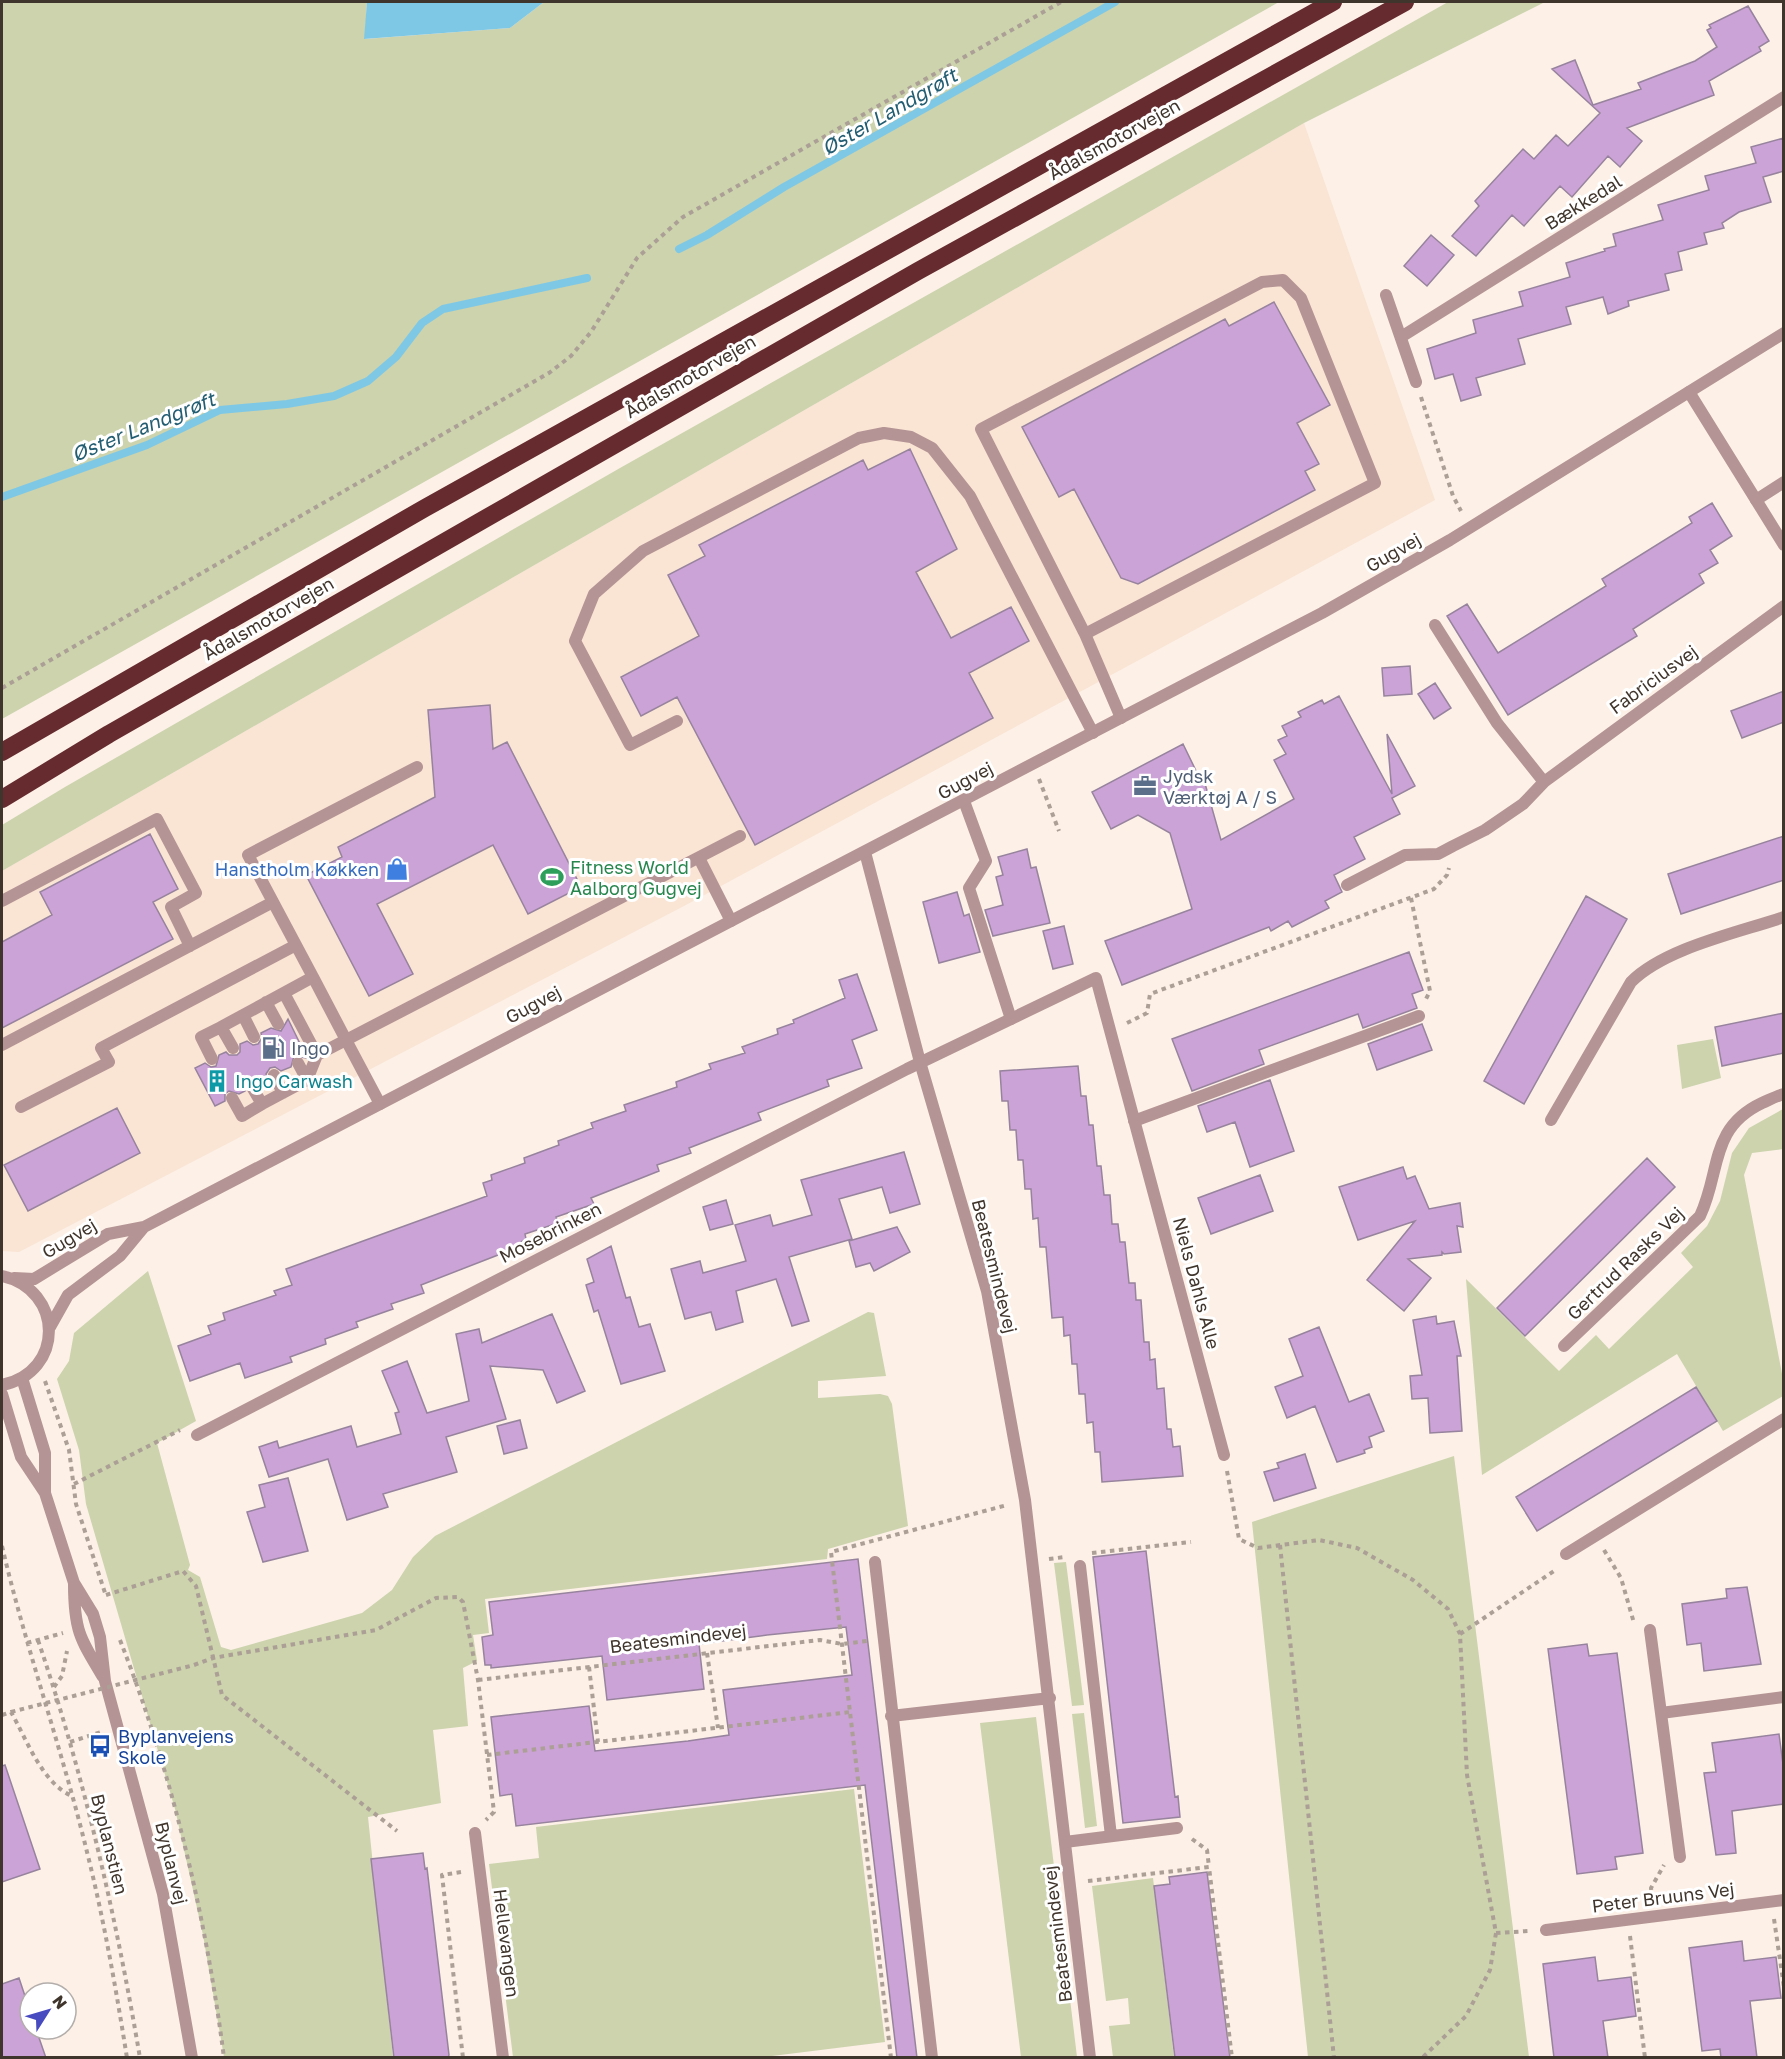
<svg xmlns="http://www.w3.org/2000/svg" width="1785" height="2059" viewBox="0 0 1785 2059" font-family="'Golos Text',sans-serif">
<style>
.built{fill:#fae4d4}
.green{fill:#ccd3ad}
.water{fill:#7fc8e5}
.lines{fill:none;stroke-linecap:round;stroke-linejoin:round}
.stream{stroke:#7fc8e5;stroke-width:8}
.building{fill:#cba3d6;stroke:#97839d;stroke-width:1.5}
.path{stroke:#ab9f96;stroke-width:4;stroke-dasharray:4.5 4.5;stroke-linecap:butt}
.service{stroke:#b49494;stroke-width:12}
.minor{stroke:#b49494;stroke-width:12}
.tertiary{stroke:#b49494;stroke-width:12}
.motorway{stroke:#652b2f;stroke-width:18}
.path-bridge{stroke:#ab9f96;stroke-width:4;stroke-dasharray:4.5 4.5;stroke-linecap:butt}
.labels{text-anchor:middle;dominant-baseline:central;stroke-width:6;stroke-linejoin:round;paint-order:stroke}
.street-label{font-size:18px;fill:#40352c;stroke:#fff}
.service-label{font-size:18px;fill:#4e5e75;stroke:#fff;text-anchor:start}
.leisure-label{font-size:18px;fill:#27864d;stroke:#fff;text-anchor:start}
.shop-label{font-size:18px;fill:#366cbe;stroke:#fff;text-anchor:end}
.culture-label{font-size:18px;fill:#0d838f;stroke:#fff;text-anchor:start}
.transit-label{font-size:18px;fill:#164399;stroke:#fff;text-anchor:start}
.water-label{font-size:20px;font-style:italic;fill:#235d72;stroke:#fff}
</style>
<rect width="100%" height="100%" fill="#fcf0e7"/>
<path class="built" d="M1304,123L1435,500L684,906L19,1252L2,1251V871Z"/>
<path class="green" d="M2,2H367L365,39L510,28L544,2H1279L2,719Z
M1448,2H1545L1304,123L2,871V825L65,787L620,468Z
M1713,1039L1721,1078L1682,1089L1677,1045Z
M1783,1109V1149L1752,1153L1744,1175L1783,1379V1396L1723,1431L1677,1354L1482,1475L1466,1279L1559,1371L1596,1335L1609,1349L1693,1267L1681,1253L1707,1226L1720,1201L1732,1153L1749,1128Z
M148,1271L196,1421L157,1443L190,1565L188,1570L200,1577L221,1647L231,1650L362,1613L392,1590L413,1557L435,1536L868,1312L874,1313L886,1376L818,1381V1398L880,1394L888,1396L892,1404L908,1526L828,1549L827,1559L485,1599L489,1633L473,1635L477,1661L463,1668L468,1726L433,1730L441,1803L368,1817L393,2057H224L203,1935L175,1809L86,1504L79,1450L57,1379L69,1361L74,1333Z
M1454,1456L1529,2057H1308L1252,1522Z
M1066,1562L1084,1705L1072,1706L1054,1563Z
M1084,1713L1097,1826L1085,1828L1072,1714Z
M1036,1717L1077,2057H1021L980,1723Z
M854,1789L885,2042L755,2058L513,2057L489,1864L539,1858L536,1827Z
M1153,1878L1174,2057H1113L1109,2026L1130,2024L1128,1998L1106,2001L1092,1886Z"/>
<path class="water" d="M367,2H544L510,28L364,39Z"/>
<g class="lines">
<path class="stream" d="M679,249L707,235L784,187L1115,2
M2,497L147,445L220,410L287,404L334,396L368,381L396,357L422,323L443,309L587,278"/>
</g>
<path class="building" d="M1748,6L1769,41L1759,47L1761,51L1709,81L1714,95L1627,128L1642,141L1620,167L1608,156L1572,197L1560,186L1524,226L1512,215L1476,256L1452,236L1479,206L1475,201L1523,149L1534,159L1556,135L1568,146L1600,113L1552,69L1575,60L1593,105L1641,89L1638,83L1695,61L1717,47L1707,30L1711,28L1709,25Z
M1784,138V171L1763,177L1771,202L1739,212L1722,223L1724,228L1704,233L1707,244L1678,252L1682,270L1665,274L1669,290L1628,301L1629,306L1608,314L1603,297L1566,307L1571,324L1518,339L1525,364L1476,378L1481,395L1461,401L1453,374L1435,379L1427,349L1476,333L1473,320L1523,306L1519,292L1570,277L1566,263L1605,251L1604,249L1616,246L1613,234L1663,220L1658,205L1709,190L1705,176L1756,163L1751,147Z
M1431,235L1454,255L1427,286L1404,266Z
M1274,302L1330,405L1297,423L1319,464L1305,471L1315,490L1138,584L1121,578L1074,489L1059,497L1022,427L1225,319L1229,326Z
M910,449L957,549L916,572L951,638L1011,607L1029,641L969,673L993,718L755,845L677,697L641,716L621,677L699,636L668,575L705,556L699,545L863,460L868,470Z
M1712,503L1732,536L1710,550L1718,563L1699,574L1704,583L1633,629L1637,636L1508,715L1447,616L1467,604L1498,653L1606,586L1602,579L1692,523L1689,517Z
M1410,666L1412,694L1384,696L1382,668Z
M1435,683L1451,708L1434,719L1418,694Z
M1784,691V722L1742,738L1731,711Z
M1339,696L1392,794L1387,734L1415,786L1392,798L1400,814L1354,837L1365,859L1334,875L1342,892L1325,901L1329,908L1292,927L1288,921L1271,931L1269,927L1122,985L1105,941L1192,909L1170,833L1138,815L1111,829L1092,792L1183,744L1201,781L1204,780L1221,840L1294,799L1274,760L1286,754L1278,740L1287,736L1282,726L1301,717L1298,712L1322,700L1324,704Z
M490,705L493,749L507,742L581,887L528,914L493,845L377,904L413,974L369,996L306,875L342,857L338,847L435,797L428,710Z
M150,834L178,889L153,902L173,939L2,1028V942L52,915L40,892Z
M1784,836V880L1681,914L1668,874Z
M1027,849L1031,868L1036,867L1050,923L993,936L985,910L1003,905L996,877L1003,875L998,857Z
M957,892L964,916L969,914L980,952L939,963L923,902Z
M1586,896L1627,919L1524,1104L1484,1081Z
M1064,926L1073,964L1053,969L1043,931Z
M1409,952L1423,990L1412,994L1417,1008L1363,1028L1358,1014L1259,1050L1264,1064L1192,1091L1172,1039Z
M857,974L877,1030L852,1040L862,1068L827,1080L829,1086L758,1113L761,1120L689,1148L691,1153L657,1165L659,1171L591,1198L594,1204L556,1217L558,1223L525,1234L526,1239L498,1255L421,1285L424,1293L391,1304L393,1309L356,1322L358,1327L325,1339L326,1344L290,1357L292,1362L245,1378L240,1363L190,1381L178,1346L211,1334L208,1326L225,1320L223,1313L276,1295L274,1291L292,1285L286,1269L487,1196L483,1183L492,1180L491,1175L525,1163L524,1158L559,1145L558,1141L593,1128L591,1123L626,1111L624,1105L677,1087L676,1082L711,1069L709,1064L745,1053L742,1047L778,1034L777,1029L794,1023L793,1020L845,998L839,980Z
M1784,1013V1053L1722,1066L1715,1027Z
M288,1019L307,1058L294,1056L291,1067L281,1071L275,1067L270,1068L266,1074L267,1079L259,1083L256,1080H248L245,1083V1091L239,1094L229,1091L225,1094V1101L215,1106L195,1068L205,1063L211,1067L216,1066L219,1055L226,1052L229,1055H237L240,1052V1044L247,1041L253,1045L258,1044L262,1038L261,1033L271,1028L281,1031Z
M1422,1024L1432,1050L1377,1070L1368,1044Z
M1078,1066L1081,1096H1086L1089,1125H1093L1097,1166H1101L1104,1195H1110L1112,1224H1118L1120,1242H1125L1129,1283H1135L1136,1300H1141L1144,1342H1149L1150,1360L1155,1359L1157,1389L1164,1388L1167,1429H1171L1173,1447L1180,1446L1183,1476L1102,1482L1100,1452H1095L1093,1422L1087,1423L1085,1394H1079L1077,1364H1072L1070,1335L1064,1336L1063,1317L1052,1318L1046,1247H1040L1038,1218L1033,1219L1031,1189H1025L1023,1160H1018L1016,1130H1010L1008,1101H1002L1000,1071Z
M1270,1080L1294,1151L1250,1167L1235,1122L1207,1132L1198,1106Z
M117,1108L140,1153L28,1211L4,1165Z
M904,1152L920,1204L890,1213L882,1187L839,1199L852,1239L789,1257L809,1321L792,1326L776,1279L736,1291L743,1322L716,1330L711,1312L685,1319L671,1269L700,1261L703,1273L746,1261L735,1225L770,1215L773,1226L812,1215L801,1180Z
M1647,1158L1675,1187L1525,1336L1497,1308Z
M1403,1167L1407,1179L1415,1176L1429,1209L1460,1203L1463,1227L1457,1226L1461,1252L1444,1254L1442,1252V1255L1408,1259L1431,1278L1404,1311L1367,1280L1415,1221L1358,1240L1339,1187Z
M1260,1175L1273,1211L1211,1234L1198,1198Z
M726,1200L733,1224L710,1230L703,1207Z
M897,1227L910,1252L874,1271L870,1263L856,1267L849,1241Z
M611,1246L626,1298L630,1297L639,1327L650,1324L665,1371L621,1384L598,1310L594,1312L586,1285L594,1282L587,1259Z
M552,1314L585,1391L557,1403L543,1370L490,1366L506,1419L446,1437L457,1472L383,1494L388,1507L347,1520L328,1459L269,1477L259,1447L277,1441L279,1448L351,1426L357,1447L401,1434L395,1413L399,1412L382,1371L407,1361L427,1413L469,1401L456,1334L479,1329L482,1343Z
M1436,1316L1437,1324L1454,1321L1461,1356H1457L1462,1431L1430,1433L1428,1398L1412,1399L1410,1376L1422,1375L1413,1320Z
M1319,1327L1349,1402L1369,1394L1384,1431L1369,1437L1372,1447L1364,1450L1365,1453L1337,1462L1315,1406L1287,1418L1275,1387L1303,1376L1289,1339Z
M1696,1387L1717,1421L1537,1531L1516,1497Z
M520,1420L527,1448L504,1454L497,1426Z
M1305,1454L1316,1488L1274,1501L1264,1472L1279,1468L1277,1463Z
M288,1478L308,1551L263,1562L247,1512L265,1507L259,1485Z
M1146,1551L1175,1797L1178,1796L1180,1817L1123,1823L1093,1557Z
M858,1559L869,1652L917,2058H897L865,1785L516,1826L512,1794L500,1796L491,1717L589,1706L595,1751L688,1741L729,1735L723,1690L852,1675L846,1627L767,1635L699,1644L704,1689L607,1700L602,1656L491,1668V1665H485L482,1637L493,1635L489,1602Z
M1747,1587L1761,1664L1704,1671L1701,1643L1687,1645L1682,1604L1727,1598L1726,1589Z
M1587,1644L1589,1656L1617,1653L1643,1853L1615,1857L1617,1869L1577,1874L1548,1649Z
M1779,1734L1784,1772V1804L1732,1811L1736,1853L1716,1855L1704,1773L1716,1772L1712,1743Z
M5,1765L40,1869L2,1882V1766Z
M423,1853L425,1869L427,1868L449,2055L448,2058H394L371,1859Z
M1207,1872L1230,2058H1175L1154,1886L1170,1884L1169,1877Z
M1742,1941L1744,1961L1776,1957L1781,1998L1750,2001L1757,2058H1721L1720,2049L1702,2051L1689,1948Z
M1595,1957L1598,1981L1631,1977L1636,2016L1603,2021L1608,2058H1554L1543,1964Z
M19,1978L30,2011V2029H36L46,2058H2V1984Z"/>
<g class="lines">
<path class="path" d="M1421,397L1453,496L1461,511
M2,688L549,373L571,356L591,332L637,258L683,217L1061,2
M1039,779L1059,831
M1411,898L1430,991L1426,999
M1127,1023L1147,1013L1150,994L1434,889L1447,875L1449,868
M45,1381L69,1450L76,1504L106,1596
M1227,1471L1239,1539L1258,1548L1319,1540L1357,1548L1413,1580L1448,1609L1460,1634L1467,1775L1496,1933L1490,1970L1466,2016L1422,2058
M74,1484L180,1430
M1280,1545L1334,2058
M2,1546C26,1649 62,1749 87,1852C104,1920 116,1989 127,2058
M1604,1550L1621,1578L1634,1623
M1092,1553L1191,1542
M1049,1559L1065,1557
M106,1595L183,1571L196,1586L222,1695L397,1831
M1460,1634L1557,1569
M38,1640C84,1776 116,1916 140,2058
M120,1640C172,1773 206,1916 224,2058
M27,1643L63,1633
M707,1653L718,1728
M194,1665L213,1658L376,1630L436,1598L458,1597L463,1602L478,1680L494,1812L486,1820
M589,1667L598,1742
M478,1680L820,1640L842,1644L867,1641
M54,1687L62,1676L67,1651
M2,1715L11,1712C27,1740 42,1783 72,1796
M70,1742L101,1732
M487,1755L850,1712
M1192,1839L1207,1850L1209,1867
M461,1872L442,1875L463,2058
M1088,1881L1209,1867L1232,2058
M1652,1899L1651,1888L1664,1865
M1774,1919L1784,1987
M1496,1933L1529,1931
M1630,1936L1645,2058
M891,2058L831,1552L1007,1505"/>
<path class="service" d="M1756,500L1784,482
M1085,634L1375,483L1301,298L1283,280L1262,282L981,429L1085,634L1121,718
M677,721L630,745L575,641L594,594L643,551L859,438L884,433L911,437L932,448L970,496L1093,733
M964,801L986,861L969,888L1011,1019
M699,858L731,921
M2,901L157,819L196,893L171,907L190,946
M313,977L248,855L417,767
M284,993L317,1055
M266,1002L278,1024
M243,1015L254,1037
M2,1045L273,902
M233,1048L221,1027L313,977L346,1040L317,1055L307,1080L262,1104L252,1087
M212,1059L201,1037L221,1027
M298,1063L307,1080
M274,1075L283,1093
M232,1098L242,1116L262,1104
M380,1104L346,1040L740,836
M21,1107L109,1062L101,1048L296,945
M1080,1566L1111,1836
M1065,1842L1177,1828"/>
<path class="minor" d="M1386,295L1416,382
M1401,337L1784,97
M1689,392L1784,545
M1435,625L1497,723L1544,782
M865,852L920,1062L987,1291L1025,1500L1090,2058
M1347,885L1405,855L1438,854L1453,846L1485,830L1523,804L1544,782L1784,606
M1551,1120L1631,982C1665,948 1737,933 1784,917
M1134,1121L1419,1016
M1564,1346L1700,1216C1721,1172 1709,1128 1762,1103C1769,1100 1776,1096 1784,1094
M197,1435L907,1069L1096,978L1224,1455
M1566,1554L1784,1419
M875,1562L932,2058
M1650,1630L1680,1857
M1661,1713L1784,1697
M891,1716L1050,1698
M475,1833L503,2058
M1546,1930L1784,1900"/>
<path class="tertiary" d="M2,1276C64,1290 65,1372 2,1385
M14,1278L34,1279L108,1234L144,1227L1322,613L1450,540L1784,333
M50,1327L68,1295L120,1256L144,1227
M22,1378L45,1453V1493
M2,1394L21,1457L45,1493L74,1583L93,1614L100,1637L105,1681L163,1894L192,2058
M74,1584C74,1630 80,1639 103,1677"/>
<path class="motorway" d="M2,752L425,508L1333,2
M2,799L109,734L918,271L1405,2"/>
<path class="path-bridge" d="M11,1712L194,1665"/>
</g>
<defs>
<g id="office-bare" transform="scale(1.8)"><path d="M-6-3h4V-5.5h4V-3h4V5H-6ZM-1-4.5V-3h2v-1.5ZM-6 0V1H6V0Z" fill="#5c6f8a" stroke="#fff" stroke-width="2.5" paint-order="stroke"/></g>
<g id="shop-bare" transform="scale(1.8)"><path d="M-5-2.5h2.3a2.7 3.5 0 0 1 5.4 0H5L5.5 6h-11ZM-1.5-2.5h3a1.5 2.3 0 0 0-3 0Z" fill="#3f7fe0" stroke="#fff" stroke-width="2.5" paint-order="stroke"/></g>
<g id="stadium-bare" transform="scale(1.8)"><path d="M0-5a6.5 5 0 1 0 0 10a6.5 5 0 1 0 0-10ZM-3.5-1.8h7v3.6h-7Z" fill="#2e9e5b" stroke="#fff" stroke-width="2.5" paint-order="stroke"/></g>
<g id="fuel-bare" transform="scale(1.8)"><path d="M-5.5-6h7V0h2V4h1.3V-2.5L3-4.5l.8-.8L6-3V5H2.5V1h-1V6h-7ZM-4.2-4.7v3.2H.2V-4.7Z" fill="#5c6f8a" stroke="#fff" stroke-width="2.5" paint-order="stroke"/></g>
<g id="building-bare" transform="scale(1.8)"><path d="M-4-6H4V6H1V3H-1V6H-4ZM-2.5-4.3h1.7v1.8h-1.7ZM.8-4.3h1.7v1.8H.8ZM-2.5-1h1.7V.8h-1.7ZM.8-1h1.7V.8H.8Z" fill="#0f9aa8" stroke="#fff" stroke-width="2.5" paint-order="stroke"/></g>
<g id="bus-bare" transform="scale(1.8)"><path d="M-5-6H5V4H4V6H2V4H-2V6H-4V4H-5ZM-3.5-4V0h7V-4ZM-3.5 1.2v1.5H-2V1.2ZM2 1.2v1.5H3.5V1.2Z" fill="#1a4fb4" stroke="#fff" stroke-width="2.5" paint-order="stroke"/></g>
</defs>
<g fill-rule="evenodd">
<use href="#office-bare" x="1145" y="786"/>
<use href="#shop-bare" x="397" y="869"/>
<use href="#stadium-bare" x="552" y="877"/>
<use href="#fuel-bare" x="273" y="1048"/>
<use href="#building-bare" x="217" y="1081"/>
<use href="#bus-bare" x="100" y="1746"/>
</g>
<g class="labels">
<g class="street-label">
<text transform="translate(1114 139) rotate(-29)">Ådalsmotorvejen</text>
<text transform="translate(1583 202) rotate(-32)">Bækkedal</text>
<text transform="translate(690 376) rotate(-30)">Ådalsmotorvejen</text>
<text transform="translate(1393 552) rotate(-30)">Gugvej</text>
<text transform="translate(268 618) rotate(-30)">Ådalsmotorvejen</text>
<text transform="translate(1653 679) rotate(-36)">Fabriciusvej</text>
<text transform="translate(965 780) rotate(-28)">Gugvej</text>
<text transform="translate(533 1004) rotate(-28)">Gugvej</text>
<text transform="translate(550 1232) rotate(-27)">Mosebrinken</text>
<text transform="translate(69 1238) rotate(-31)">Gugvej</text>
<text transform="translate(1625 1263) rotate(-44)">Gertrud Rasks Vej</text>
<text transform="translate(995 1266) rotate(76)">Beatesmindevej</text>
<text transform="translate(1197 1283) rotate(75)">Niels Dahls Alle</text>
<text transform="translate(678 1638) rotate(-7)">Beatesmindevej</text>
<text transform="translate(110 1844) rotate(76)">Byplanstien</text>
<text transform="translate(172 1863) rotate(76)">Byplanvej</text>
<text transform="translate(1663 1897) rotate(-7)">Peter Bruuns Vej</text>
<text transform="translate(1057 1934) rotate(-97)">Beatesmindevej</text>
<text transform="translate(507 1943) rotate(83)">Hellevangen</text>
</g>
<g class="service-label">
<text x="1163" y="776">Jydsk<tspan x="1163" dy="21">Værktøj A / S</tspan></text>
<text x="291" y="1048">Ingo</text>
</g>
<g class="leisure-label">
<text x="570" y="867">Fitness World<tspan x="570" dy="21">Aalborg Gugvej</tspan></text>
</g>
<g class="shop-label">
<text x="379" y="869">Hanstholm Køkken</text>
</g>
<g class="culture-label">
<text x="235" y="1081">Ingo Carwash</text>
</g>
<g class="transit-label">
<text x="118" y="1736">Byplanvejens<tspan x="118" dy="21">Skole</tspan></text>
</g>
<g class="water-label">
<text transform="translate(889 111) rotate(-30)">Øster Landgrøft</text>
<text transform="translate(143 426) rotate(-22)">Øster Landgrøft</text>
</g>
</g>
<rect width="1785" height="2059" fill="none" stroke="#40352c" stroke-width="6"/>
<g transform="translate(48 2011) rotate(53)"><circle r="28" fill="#ffffff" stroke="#b3aeab" stroke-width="1.5"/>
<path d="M0-4.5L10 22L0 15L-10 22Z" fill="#484bc0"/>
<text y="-9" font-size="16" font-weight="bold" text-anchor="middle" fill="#40352c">N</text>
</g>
</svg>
